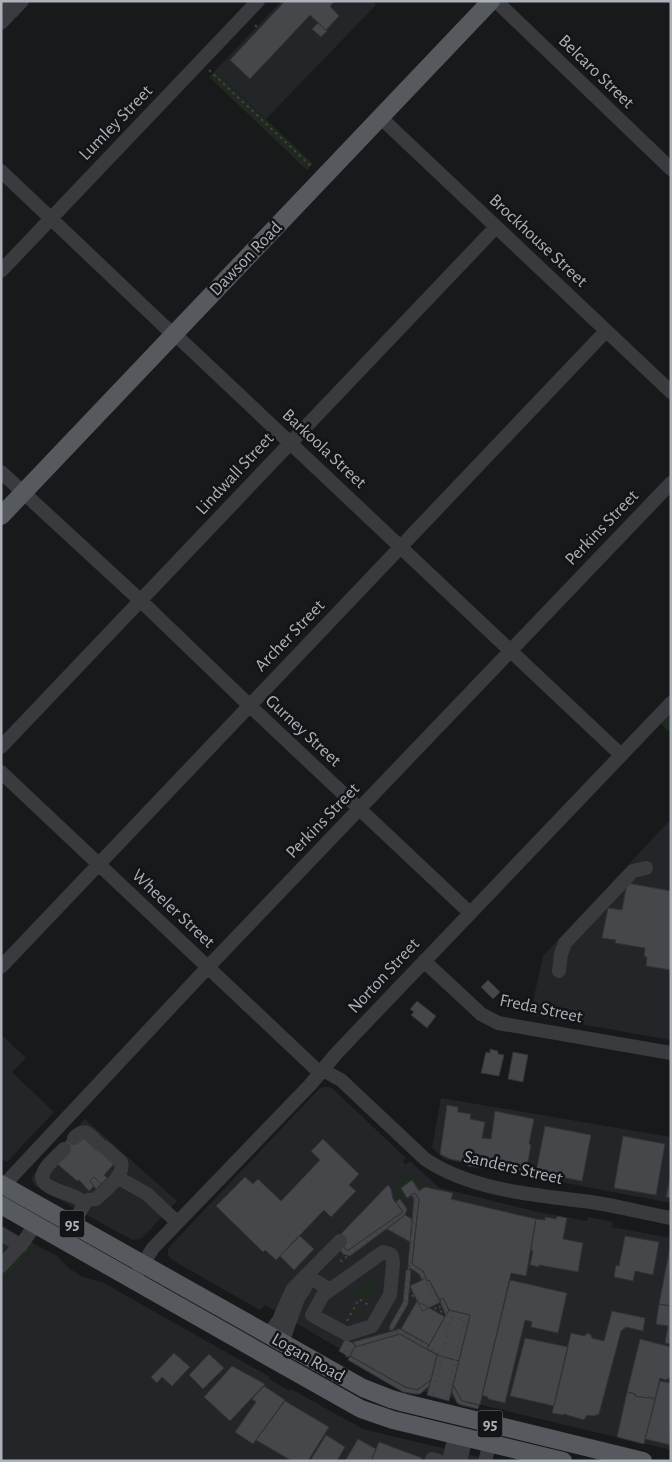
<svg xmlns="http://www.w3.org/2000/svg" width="672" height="1462" viewBox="0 0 672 1462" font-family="'Alegreya Sans',sans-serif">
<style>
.built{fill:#242528}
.green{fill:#202920}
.building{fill:#45474b;stroke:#333337}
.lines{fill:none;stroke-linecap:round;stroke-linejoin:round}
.path{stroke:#404346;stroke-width:2;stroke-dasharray:2.5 4;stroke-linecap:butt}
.minor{stroke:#3a3b3f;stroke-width:14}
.major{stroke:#56595e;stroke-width:18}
.labels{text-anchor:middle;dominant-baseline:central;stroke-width:5;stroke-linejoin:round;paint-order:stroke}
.shield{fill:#131416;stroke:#7d8389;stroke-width:1}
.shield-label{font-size:16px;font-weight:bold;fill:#abb2ba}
.street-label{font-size:18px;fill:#abb2ba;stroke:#131416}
</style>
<rect width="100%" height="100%" fill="#18191b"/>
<path class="built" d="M281,1H373L376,5L266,119L215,71Z
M671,819V1040L530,1015L543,956Z
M1,1034L26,1058L12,1072L54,1112L7,1162L1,1159Z
M323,1087H329L333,1089L406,1158L403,1161L404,1163L406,1164L410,1161L440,1188L538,1212L587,1221L588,1217L613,1222L612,1227L671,1238V1450L405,1387L265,1305L260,1310L172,1260L168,1255V1249L171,1245L319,1089Z
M441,1098L671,1137V1203L477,1166L444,1159L432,1148Z
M85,1119L177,1201L141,1239L132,1240L35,1186L32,1181V1176Z
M36,1245L57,1256L70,1269L83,1277L102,1282L270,1377L269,1379L290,1391L291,1389L363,1429L496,1461H1V1282Z"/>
<path class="green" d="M215,71L313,164L307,170L209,77Z
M671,711V733L660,723Z
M409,1175C417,1176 422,1179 424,1187L419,1191L411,1180L401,1187L407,1198L402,1202L400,1199L398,1200L395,1190L399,1178Z
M1,1225L36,1245L1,1282Z
M377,1274L375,1293L368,1303L351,1293Z
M356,1306L365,1310L362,1315L349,1319Z"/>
<path class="building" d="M285,1H335L330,6L339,16L326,30L310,15L250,79L230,60Z
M318,23L327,31L321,37L312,29Z
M627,883L671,891V970L646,966L647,957L644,956L645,948L615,943L616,940L602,938L608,908L622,910Z
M488,980L500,992L493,999L481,987Z
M417,1001L436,1016L427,1028L411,1015L414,1012L410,1009Z
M490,1049L498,1051V1054L504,1055L499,1076L481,1073L486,1052L490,1053Z
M513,1052L528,1055L523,1082L508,1079Z
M447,1105L458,1107V1112L471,1114L470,1119L485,1122L482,1138L491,1139L495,1111L534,1119L529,1144L531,1145L527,1167H524V1171H519V1173L469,1166L460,1161L450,1159L440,1154Z
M545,1126L591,1135L582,1181L536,1172Z
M82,1133L115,1163L104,1175L107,1178L101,1184L94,1177L90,1181L94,1186L89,1191L79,1180L77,1181L55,1162L61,1147L71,1136Z
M623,1136L665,1144L656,1195L614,1188Z
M323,1139L359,1174L349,1185L356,1191L331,1217L324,1210L276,1260L265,1250L263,1252L216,1206L245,1177L253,1184L258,1179L281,1201L320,1160L311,1151Z
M671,1174V1198L666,1197Z
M94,1177L101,1184L96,1189L90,1181Z
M412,1180L419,1191L425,1187L453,1193L451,1199L536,1219L526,1276L511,1273L480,1405L462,1401L453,1385L470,1315L449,1310L443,1298L439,1300L429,1280L427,1281L423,1271L412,1264L419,1199L415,1193L407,1198L401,1188Z
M388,1185L391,1189L393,1199L403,1212L347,1251L337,1238Z
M415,1193L419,1199L412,1264L423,1271L426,1278L422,1280L419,1274L410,1268L408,1265L414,1199L411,1195Z
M400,1199L407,1209L405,1215L350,1256L343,1254L338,1247L342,1244L347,1251L403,1212L396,1202Z
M405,1215L412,1219L410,1242L387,1229Z
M557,1216L567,1218L563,1239L583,1243L578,1272L539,1265V1267L530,1265L533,1251L531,1250L536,1219L545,1220V1217L556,1219Z
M300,1236L314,1249L294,1270L280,1256Z
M625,1236L659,1242L653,1275L635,1271L633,1281L614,1277L616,1265L619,1266Z
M671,1242V1306L659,1304Z
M406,1270H411L408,1304L393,1330L389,1327L403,1302Z
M426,1278L427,1281L429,1280L441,1302L422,1311L410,1286Z
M510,1280L567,1293L558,1333L531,1327L532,1322L525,1320L505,1403L488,1399V1397L482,1395Z
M443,1298L449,1310L446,1316L440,1302L439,1300Z
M417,1301L445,1317L429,1345L401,1329Z
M659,1304L671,1306V1344L665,1343L668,1326L656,1324Z
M449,1310L470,1315L459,1361L440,1356L427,1349Z
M612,1311L645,1318L643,1331L626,1327L621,1331L599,1414L593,1416L587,1415L584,1420L564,1414L563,1415L552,1413L571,1333L584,1336L588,1333L591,1335L592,1338L604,1341Z
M400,1329L429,1345L427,1349L437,1355L400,1334L355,1347L353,1342Z
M400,1334L437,1355L431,1380L417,1390L405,1387L350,1356L355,1347Z
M525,1338L568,1347L554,1406L510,1396Z
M345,1339L356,1345L349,1357L339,1351Z
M640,1339L671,1347V1377L666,1380L660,1378L655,1399L648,1397L647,1398L635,1396V1394L627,1392Z
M174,1353L190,1367L172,1386L162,1377L157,1383L151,1377Z
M209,1354L224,1368L203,1389L189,1375Z
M437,1355L459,1361L449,1401L427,1395Z
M350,1356L405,1387L417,1390L431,1380L429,1386L420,1394H415L403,1392L348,1360Z
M232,1366L265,1384L230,1421L204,1397Z
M660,1381L671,1383L670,1445L645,1439Z
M453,1385L462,1401L479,1405L478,1409L461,1405L457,1403L452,1392Z
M264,1386L285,1400L253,1444L235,1432L256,1402L252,1399Z
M627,1392L635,1394V1396L647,1398L648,1397L655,1399L644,1444L617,1437Z
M285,1401L329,1427L308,1461H292L256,1440Z
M326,1435L345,1447L337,1461H310Z
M358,1439L376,1449L371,1461H345Z
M379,1442L422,1458L421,1461H371Z"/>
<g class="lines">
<path class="path" d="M255,25L259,29
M209,70L313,168
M387,1227L412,1241
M340,1260L342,1261L349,1254L404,1214V1210L398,1202
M409,1265L421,1273L442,1311
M406,1292L451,1317L464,1320L446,1398
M347,1321L359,1299L370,1306
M392,1326L442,1355
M387,1336L405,1303L416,1199L413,1194
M377,1339L401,1331
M344,1352L347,1345
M346,1357L353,1346
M433,1395L451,1317"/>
<path class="minor" d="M2,1L13,11
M496,1L671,169
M1,23L22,1
M380,117L671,392
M1,171L164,326L181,340L621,755
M1,271L258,1
M1,472L141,601L250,706L470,913
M1,747L496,227
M1,772L320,1073
M424,961L481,1014L498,1023L671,1053
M1,967L606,331
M559,971L561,954L565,943L633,871L646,868
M323,1070L341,1080L425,1159C472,1191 537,1195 591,1202C618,1206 644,1213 671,1218
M74,1138C86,1126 89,1135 99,1144
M64,1149C58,1155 45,1166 43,1174C37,1187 67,1193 75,1197C79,1198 81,1202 84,1205
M117,1177L147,1194L177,1222
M4,1185L208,967L671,483
M72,1225L87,1200L96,1199C105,1190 125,1176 121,1162L104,1147
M1,1234L21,1246
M383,1252L390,1254L392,1256L393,1264L390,1295L372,1326L347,1334L312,1315L323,1295Z
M1,1266L24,1241L35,1225
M306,1275L330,1290
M133,1280L153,1248L310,1085L335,1055L371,1017L671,703
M268,1335L279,1320L288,1299L293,1289L340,1241
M282,1343L298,1298L305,1288
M432,1459L438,1461
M449,1461L455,1435
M460,1461L466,1438
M485,1461L490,1443"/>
<path class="major" d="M1,516L491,1
M1,1184L363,1388L391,1399L405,1403L643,1461
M1,1205L290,1369L361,1409L393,1420L563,1461"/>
</g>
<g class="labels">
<g class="shield">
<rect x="59.5" y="1210.5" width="25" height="27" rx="4"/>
<rect x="477.5" y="1410.5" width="25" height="27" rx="4"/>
</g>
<g class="shield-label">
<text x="72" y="1224">95</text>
<text x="490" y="1424">95</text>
</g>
<g class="street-label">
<text transform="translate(596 72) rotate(44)">Belcaro Street</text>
<text transform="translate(116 123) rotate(-46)">Lumley Street</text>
<text transform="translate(538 241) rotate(43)">Brockhouse Street</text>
<text transform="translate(246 259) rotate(-46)">Dawson Road</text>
<text transform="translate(324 449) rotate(43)">Barkoola Street</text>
<text transform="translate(235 474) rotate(-47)">Lindwall Street</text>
<text transform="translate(602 528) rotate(-46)">Perkins Street</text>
<text transform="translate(290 636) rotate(-46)">Archer Street</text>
<text transform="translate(303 731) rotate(43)">Gurney Street</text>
<text transform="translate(323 821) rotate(-46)">Perkins Street</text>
<text transform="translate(173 909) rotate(43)">Wheeler Street</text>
<text transform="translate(384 976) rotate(-47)">Norton Street</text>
<text transform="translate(541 1009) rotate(12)">Freda Street</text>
<text transform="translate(513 1168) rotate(13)">Sanders Street</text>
<text transform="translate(308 1358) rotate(30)">Logan Road</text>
</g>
</g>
<rect width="672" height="1462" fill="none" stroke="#abb2ba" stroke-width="5"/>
</svg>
